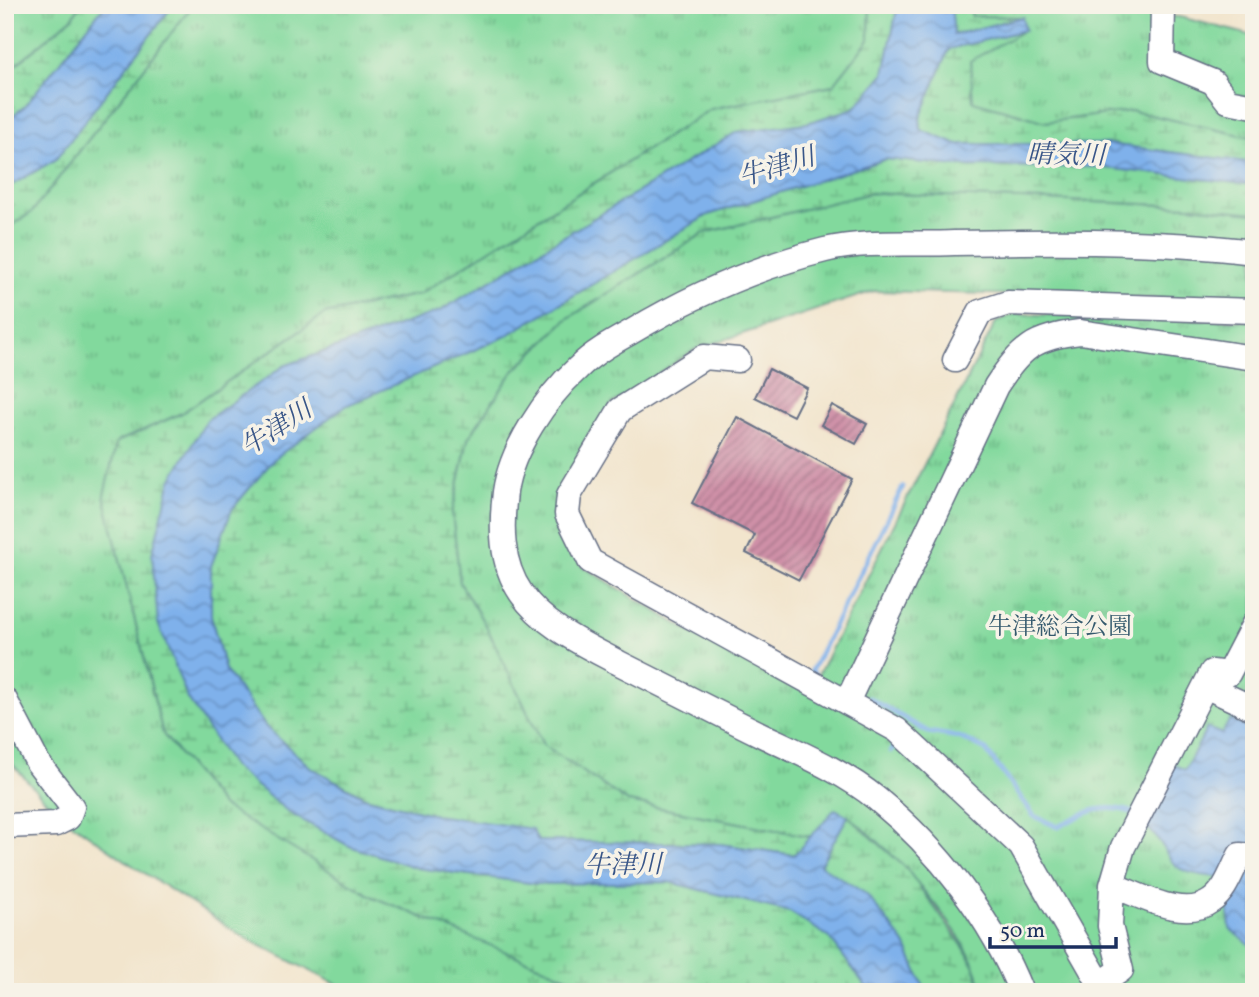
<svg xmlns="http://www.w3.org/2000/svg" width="1259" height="997" viewBox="0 0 1259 997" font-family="Vollkorn,'Noto Serif JP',serif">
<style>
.grass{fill:url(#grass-tufts);stroke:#4e847e;stroke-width:2}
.wetland{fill:url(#wetland-marsh);stroke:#4e847e;stroke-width:2}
.water{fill:url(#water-waves);stroke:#4d70a4;stroke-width:2}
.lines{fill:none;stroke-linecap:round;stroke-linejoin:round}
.stream{stroke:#7fb1eb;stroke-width:5}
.building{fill:url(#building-hatch)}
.minor-casing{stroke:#666f85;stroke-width:27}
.minor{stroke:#fff;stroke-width:24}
.labels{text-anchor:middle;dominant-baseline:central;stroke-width:7;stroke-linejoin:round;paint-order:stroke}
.park-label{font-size:24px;fill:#355a6e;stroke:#f7f3e8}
.water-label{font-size:26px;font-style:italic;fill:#395688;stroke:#f7f3e8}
</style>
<defs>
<pattern id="grass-tufts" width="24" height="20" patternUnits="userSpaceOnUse" patternTransform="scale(1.75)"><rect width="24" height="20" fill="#82d99d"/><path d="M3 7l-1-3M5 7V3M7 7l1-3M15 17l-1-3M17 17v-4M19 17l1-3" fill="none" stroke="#6ab083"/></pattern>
<pattern id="wetland-marsh" width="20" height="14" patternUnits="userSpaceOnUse" patternTransform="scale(1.75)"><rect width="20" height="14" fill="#82d99d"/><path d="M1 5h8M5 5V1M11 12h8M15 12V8" fill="none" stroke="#6ab083"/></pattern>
<pattern id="water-waves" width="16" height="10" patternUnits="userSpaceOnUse" patternTransform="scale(1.75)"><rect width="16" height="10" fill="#7fb1eb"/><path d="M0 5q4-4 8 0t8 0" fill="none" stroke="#6790c2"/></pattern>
<pattern id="building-hatch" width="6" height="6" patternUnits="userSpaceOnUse" patternTransform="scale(1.75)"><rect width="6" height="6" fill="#cf90a7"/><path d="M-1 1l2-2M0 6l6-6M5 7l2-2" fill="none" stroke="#a7768b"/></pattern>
</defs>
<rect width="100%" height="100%" fill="#f7f3e8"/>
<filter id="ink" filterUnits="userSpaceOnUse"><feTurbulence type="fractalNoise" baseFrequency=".0143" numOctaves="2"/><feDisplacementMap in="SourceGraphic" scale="14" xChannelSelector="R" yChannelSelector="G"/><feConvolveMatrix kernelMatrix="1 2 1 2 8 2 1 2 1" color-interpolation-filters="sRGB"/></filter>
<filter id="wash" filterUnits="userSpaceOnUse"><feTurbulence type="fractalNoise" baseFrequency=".00686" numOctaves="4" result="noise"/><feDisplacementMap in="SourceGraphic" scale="28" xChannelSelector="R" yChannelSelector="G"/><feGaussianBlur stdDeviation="1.57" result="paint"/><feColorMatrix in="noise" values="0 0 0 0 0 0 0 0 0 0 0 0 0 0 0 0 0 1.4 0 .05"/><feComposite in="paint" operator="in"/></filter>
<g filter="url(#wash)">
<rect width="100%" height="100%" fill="#f2e5cd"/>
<path class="grass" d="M5,5H80L73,17L5,74Z
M193,5H870L869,40L833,85L711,109L420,294L325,314L182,413L117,442L104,495L163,734L222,806L595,992H352L247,939L132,865L56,812L5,756V230L32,212Z
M969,5H1127L1149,15L1180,17L1254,36V138L1132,111L1046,122L972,101L970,61L1022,17L972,16Z
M871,193L1191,206L1254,213V301L874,291L696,349L612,404L559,496L582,566L704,640L810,691L996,322L1014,314L1254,321V992H984C980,980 976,968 970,956C951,917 874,827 835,810L813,837L628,802L543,745L487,628L460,583L452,513L468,439L512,373L567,319L704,233Z"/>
<path class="wetland" d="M80,5H105L24,107L5,121V74L73,17Z
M173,5H193L32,212L5,230V189L56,159Z
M870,5H898L884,74L855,108L807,123L737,132L440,311L284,366L207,420L188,699L417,868L538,884L669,882L790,912L829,937L870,992H595L589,986L373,897L222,806L163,734L104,495L117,442L182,413L325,314L420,294L711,109L833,85L869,40Z
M951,5H969L972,16L1022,17L953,35Z
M1025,30L970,61L973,101L1046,122L1132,111L1254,138V163L1108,144H955L921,130L920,118L949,49Z
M887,159L957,166L1097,167L1254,185V213L1191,206L871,193L704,233L567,319L512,373L468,439L452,513L460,583L487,628L543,745L628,802L813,837L795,855L720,844L538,841L365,797L310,767L266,727L225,670L211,617V566L232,509L274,459L345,406L504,337L708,215Z
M848,816L906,868L969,955L984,992H926L905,944L820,865Z"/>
<path class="water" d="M105,5H173L56,159L5,189V121L24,107Z
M898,5H951L954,35L1022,17L1025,30L949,49L920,118L921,130L955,144H1108L1254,163V185L1097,167L957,166L886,159L708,215L504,337L345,406L274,459L232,509L211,566V617L225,670L266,727L310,767L364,797L435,815L532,829L538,841L720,844L794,855L835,809L848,816L820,865L866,894L905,944L926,992H870L829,937L790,912L669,882L538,884L417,868L349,846L291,814L233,767L188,699L158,623L152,554L171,480L207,420L284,366L440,311L737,132L807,123L855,108L884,74Z
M1230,719L1254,731V948L1230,929L1228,901L1220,877C1154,872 1181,855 1143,824L1170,763L1185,770L1207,728L1222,734Z"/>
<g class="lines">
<path class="stream" d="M814,673L811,672L903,487
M869,698L928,732L959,737L986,750L1034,816L1058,827C1084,812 1104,802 1134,813
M891,751L899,741"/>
</g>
<g id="blocks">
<path class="building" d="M769,369L807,388L793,416L755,397Z
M832,405L867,424L856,444L821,425Z
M737,417L852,479L799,580L746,553L755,535L692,503Z"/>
</g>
</g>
<g filter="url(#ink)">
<use href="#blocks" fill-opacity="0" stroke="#666f85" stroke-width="2"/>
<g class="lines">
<g class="minor-casing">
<path id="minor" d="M1163,5L1162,61L1213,82L1228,101L1254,106
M738,360L704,357L620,410L569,495L567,514L590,561L897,730L1021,846L1100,984L1102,992
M955,360L980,312L1008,303L1254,311
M1205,686L1254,709
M5,700L38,763L72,807L68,818L56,824L5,826
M848,700L996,386C1021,348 1034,337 1080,332L1254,358
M1112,885C1140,895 1184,921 1211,901C1226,891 1232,870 1240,855L1254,856
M1100,984L1121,970L1110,926L1112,885L1123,847L1212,672L1228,674L1254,624
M1021,992C992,919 938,849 877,799C844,772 802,754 764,736C715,712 667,687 619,663C585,645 543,626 521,593C500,562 501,526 505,492C511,449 546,397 578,368C593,353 613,342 631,332C691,296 757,267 825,250C868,240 911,245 954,243C1055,241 1154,240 1254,252"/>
</g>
<use href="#minor" class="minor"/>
</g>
</g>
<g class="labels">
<g class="park-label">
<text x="1060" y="628">牛津総合公園</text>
</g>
<g class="water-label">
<text transform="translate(1066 156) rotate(1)">晴気川</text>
<text transform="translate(777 168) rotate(-17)">牛津川</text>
<text transform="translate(277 429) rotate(-33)">牛津川</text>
<text transform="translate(623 866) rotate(-1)">牛津川</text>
</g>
</g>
<rect width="1259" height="997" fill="none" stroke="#f7f3e8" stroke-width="28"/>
<path d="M990 937v10h126v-10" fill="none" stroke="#1b2f5e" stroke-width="3.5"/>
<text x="1000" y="937" font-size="21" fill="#1b2f5e" stroke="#f7f3e8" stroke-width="5" paint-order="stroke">50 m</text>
</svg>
